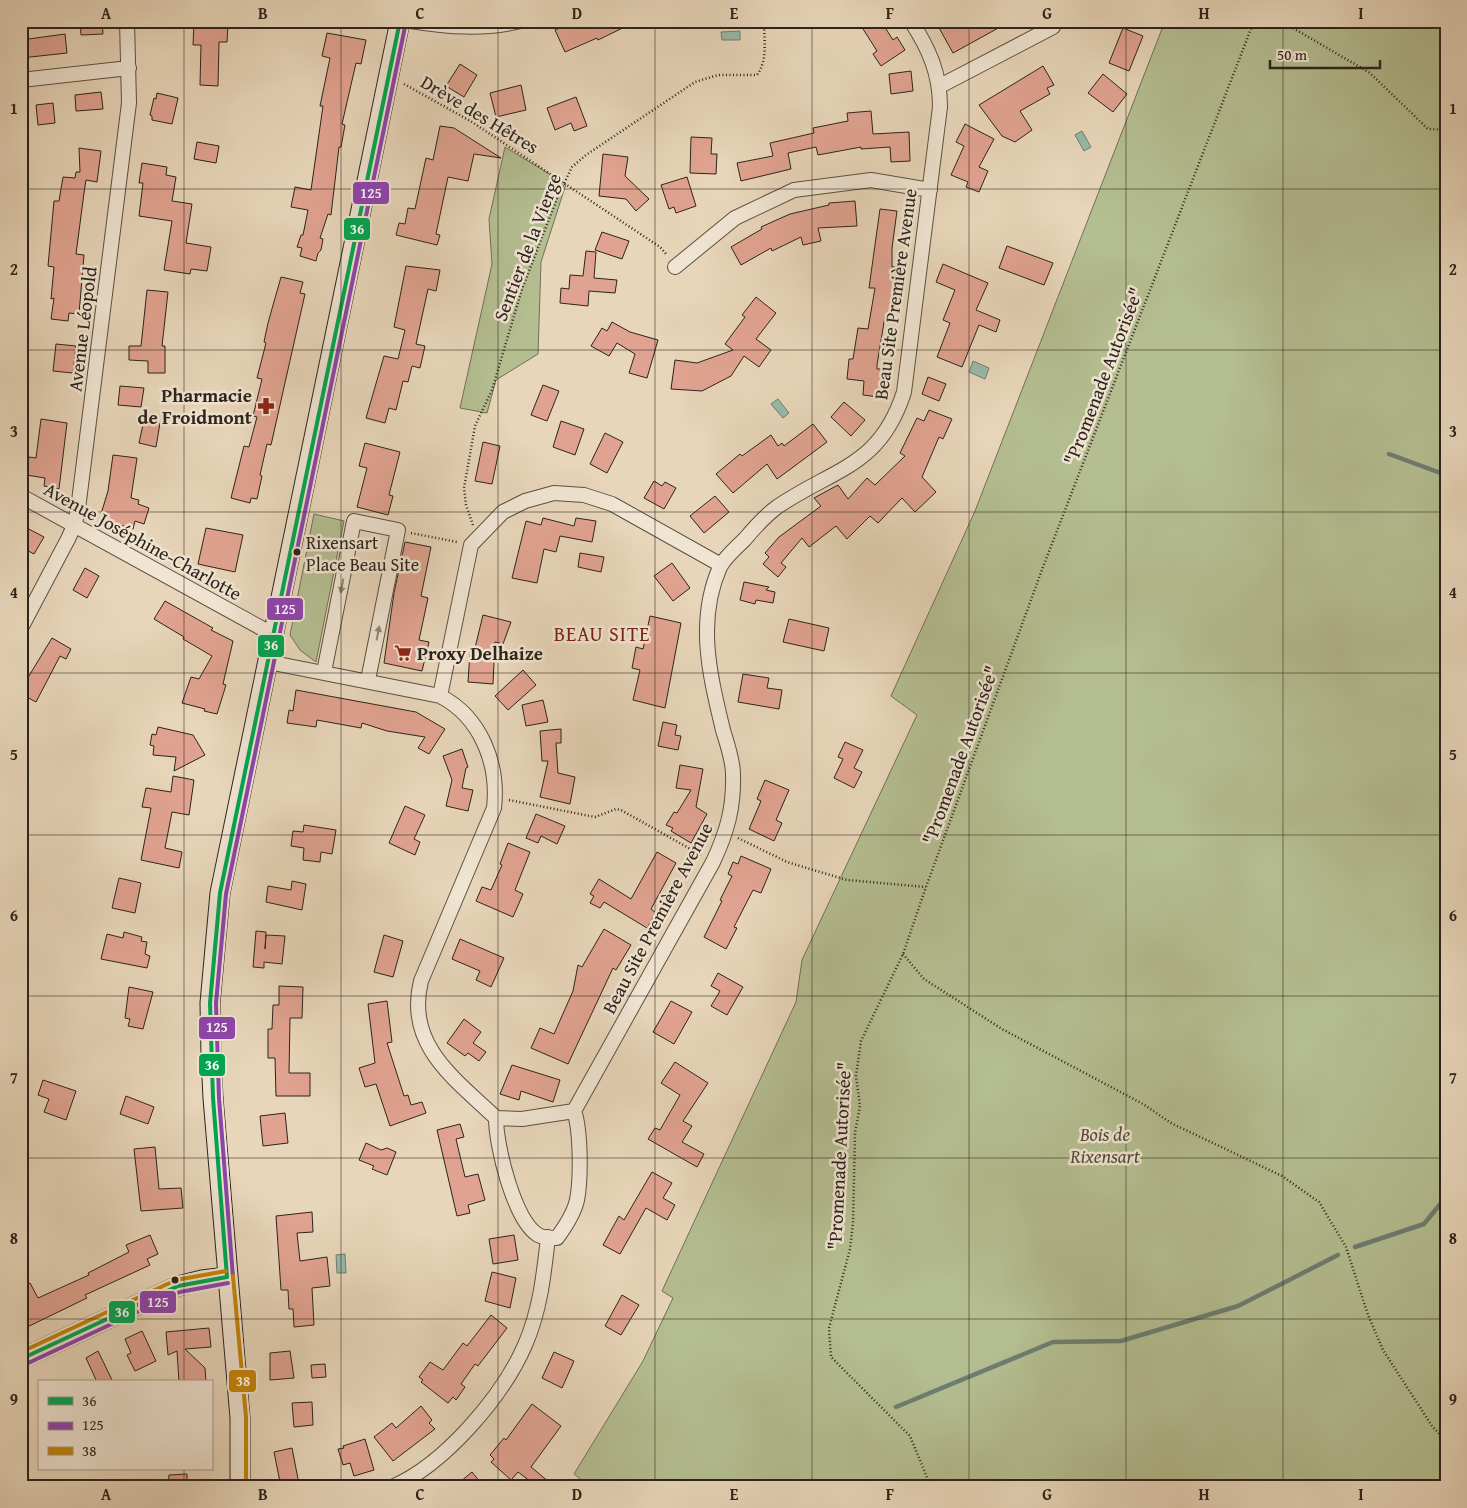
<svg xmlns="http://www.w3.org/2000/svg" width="1467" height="1508" viewBox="0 0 1467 1508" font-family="'Gentium Book Plus',serif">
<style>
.green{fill:#b4be91;stroke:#707056}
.water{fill:#98baaa;stroke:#6d7e71}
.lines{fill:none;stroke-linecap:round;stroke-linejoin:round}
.stream{stroke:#6d7e71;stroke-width:4.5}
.building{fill:#e1a391;stroke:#2c231b}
.street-casing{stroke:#5b5043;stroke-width:16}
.secondary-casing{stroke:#2c231b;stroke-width:21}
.path{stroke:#2c231b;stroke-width:2.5;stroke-dasharray:1 2.5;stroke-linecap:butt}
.street{stroke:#f0e4d2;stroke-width:14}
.secondary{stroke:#f0e4d2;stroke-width:19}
.bus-1-casing{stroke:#f0e4d2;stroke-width:8}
.bus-2-casing{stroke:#f0e4d2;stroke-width:8}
.bus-3-casing{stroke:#f0e4d2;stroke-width:8}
.bus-1{stroke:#00a651;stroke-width:4}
.bus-2{stroke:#8e44ad;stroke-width:4}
.bus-3{stroke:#c48507;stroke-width:4}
.oneway{fill:#8e8476}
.grid{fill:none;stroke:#2c231b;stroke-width:1;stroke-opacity:0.55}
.bus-dot{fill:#2c231b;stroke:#f0e4d2;stroke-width:2}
.labels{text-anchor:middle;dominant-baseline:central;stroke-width:5;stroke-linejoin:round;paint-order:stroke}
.bus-label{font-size:18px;fill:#2c231b;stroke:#f0e4d2;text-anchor:start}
.street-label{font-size:19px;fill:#2c231b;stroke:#f0e4d2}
.poi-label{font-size:19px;font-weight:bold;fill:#2c231b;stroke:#f0e4d2;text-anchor:end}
.park-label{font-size:19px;font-style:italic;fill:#4e4a38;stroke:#f0e4d2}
.neighbourhood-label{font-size:20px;letter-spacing:1px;fill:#7a1f14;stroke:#f0e4d2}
.line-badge{stroke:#f0e4d2;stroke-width:2}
.badge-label{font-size:14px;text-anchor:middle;font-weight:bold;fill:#fff}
.neatline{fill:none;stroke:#2c231b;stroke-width:2}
.grid-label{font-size:16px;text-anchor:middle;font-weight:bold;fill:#2c231b}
</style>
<rect width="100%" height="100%" fill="#e8d6ba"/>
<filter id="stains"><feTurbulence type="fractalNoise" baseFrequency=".004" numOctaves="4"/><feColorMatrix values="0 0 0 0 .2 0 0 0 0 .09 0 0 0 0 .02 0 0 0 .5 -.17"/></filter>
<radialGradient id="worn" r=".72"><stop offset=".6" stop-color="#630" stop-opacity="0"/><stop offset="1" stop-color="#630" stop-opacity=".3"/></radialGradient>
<path class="green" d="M1165,21H1446V1487H590L574,1474L643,1361L673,1298L662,1291L796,1002L802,960L917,715L891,696L975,511Z
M505,147L566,184L541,262L538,354L496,380L487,413L460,408L492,264L489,219Z
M314,514L344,521L316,662L300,650L290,635Z"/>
<path class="water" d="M740,31V40H722L721,32Z
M1082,131L1091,147L1084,151L1075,135Z
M973,361L989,368L985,379L969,372Z
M778,399L789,413L783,418L771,404Z
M345,1254L346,1273H337L336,1255Z"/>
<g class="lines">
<path class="stream" d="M1389,454L1446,475
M1355,1247L1424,1224L1446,1197
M896,1407L1053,1342L1121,1341L1238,1306L1338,1255"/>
</g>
<path class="building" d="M80,21H102L103,34L81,35Z
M194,21L228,24L227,42H219L218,86L200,85L201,45H193Z
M575,21H637L598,40L597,38L565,52L555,30Z
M858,21H881L893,40L897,37L905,50L881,66L873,54L877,51Z
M947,21H1011L953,53L938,26Z
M1123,28L1143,36L1129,71L1109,63Z
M327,33L366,40L361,64L356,63L342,124L345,125L341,147H339L331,215L328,214L320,238L323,239L321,250L318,253L316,261L300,256L302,248L297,247L301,235H303L308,210L291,207L295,187L311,190L323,106H320L330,58L322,56Z
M65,34L67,53L21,58V40Z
M460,64L477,75L464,97L446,86Z
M1043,66L1054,85L1047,88L1050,94L1020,111L1032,130L1015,142L1002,136L979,105Z
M911,71L913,91L891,94L889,74Z
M1103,74L1127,94L1113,112L1088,93Z
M521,85L526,110L496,117L490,93Z
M101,92L103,109L76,111L75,95Z
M157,93L178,98L172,124L152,120V116L150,115L154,98L156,99Z
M576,97L587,126L574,131L571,123L555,130L547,108Z
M53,103L55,123L38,125L36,105Z
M871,111L873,134L909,132L910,161L891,162L890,147L861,149V147L818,155L816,147L788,153L791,169L741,181L737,163L773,156L770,143L814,133L813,128L848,121L847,113Z
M965,124L994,139L979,167L988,171L979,192L966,187L968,182L951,175L964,146L956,142Z
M440,126L454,128L501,158L474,154L468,181L448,177L436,234L440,235L437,245L396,235L399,223L405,224L408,208L415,209L426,158L433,160Z
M691,137L712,138L711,154H717L716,174L690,173Z
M197,142L219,146L216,163L194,159Z
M79,148L101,151L97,182L86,180L84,193L76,254L84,255L79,314L69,313L68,321L51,319L54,298L51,299L54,267L48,266L54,201H59L63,177L75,178L76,172H80Z
M603,154L628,157L625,176L649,199L636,211L626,199L599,196Z
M142,163L167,167L166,175L176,177L172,201L192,204L186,243L211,247L207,271L191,269L190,274L164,270L172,221L139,216L143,183H139Z
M687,177L696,206L676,213L674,207L669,209L661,185Z
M855,201L857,226L818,228L821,241L803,245L801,237L772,251L771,248L741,265L731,247L762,229L761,227L790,214L829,205V203Z
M880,209L897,211L892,248V267H896V289L891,316H885L877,365V369H882L879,397L863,395L864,381L847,379L849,359H853L858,328L868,329L875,288H869Z
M602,232L629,241L622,259L595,250Z
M1007,246L1053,263L1044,285L999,268Z
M586,251L596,252L594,278L617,280L615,293L589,291L588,306L560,303L561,288L569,289L570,275L583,276Z
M943,264L988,283L976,310L1000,320L996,332L979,325L962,367L937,357L950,323L943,320L955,290L936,282Z
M406,266L440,270L436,291L428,289L416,344L425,346L420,368L412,366L408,382L403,381L396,410L389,408L385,423L366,418L384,356L398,359L405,330L394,327Z
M281,277L303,282L300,293L305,294L271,445L267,444L260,475L262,476L257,499L251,498L250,503L231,498L244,446L249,447L257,417L253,416L262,379L257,378L266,343L264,342L268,323Z
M147,290L168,292L162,346H165V373H148V361L129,360V346H141Z
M756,297L776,313L756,339L771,350L759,367L744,356L731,376L702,391L671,389L675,360L697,363L733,350L725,344L745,317L742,315Z
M612,322L630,332L658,340L647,378L629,373L635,354L617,343L609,356L591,346L602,328L607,331Z
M56,344L76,346L73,373L53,371Z
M928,377L946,384L939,401L922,394Z
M543,385L559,391L547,421L531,415Z
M120,386L144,388L141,407L118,405Z
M844,402L865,420L851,436L831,417Z
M929,410L952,419L943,439L939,437L922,477L936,492L915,512L902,498L878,523L870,516L847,539L836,526L809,547L802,538L781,563L786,567L778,577L763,564L769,557L765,553L779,537L821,506L814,498L838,485L848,499L867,478L875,485L905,456L900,453L917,418L924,421Z
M41,419L67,423L59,489L44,486L45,478L26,475L29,457L36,458Z
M144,420L160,423L156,447L139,443Z
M561,421L584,429L575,455L553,447Z
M813,424L827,442L777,479L767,464L733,493L716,474L740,454L742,456L771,435L778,446L782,443L784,446Z
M605,433L623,442L607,473L590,464Z
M483,442L500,446L492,484L475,481Z
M365,443L400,452L389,495L393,496L388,515L357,507L367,468L359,466Z
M113,455L137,458L131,498L139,500L138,504L149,508L144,524L135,521L133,529L105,520L106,516L101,514L108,491Z
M654,481L662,486L665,482L676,488L664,509L644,498Z
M715,496L729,512L704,533L690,516Z
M543,518L574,526L576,518L596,521L592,542L560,536L556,552L544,549L537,583L512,578L526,521L541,525Z
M25,527L44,537L34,554L21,547V534Z
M206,528L243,535L235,572L198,564Z
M405,542L431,547L421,596L428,598L419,640L429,642L422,671L384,663L394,593Z
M580,553L604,557L601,572L578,567Z
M672,563L690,588L673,601L654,576Z
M85,568L99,576L87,598L73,590Z
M744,582L769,587L766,590L775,592L773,603L756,600L755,604L740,600Z
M165,601L213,628L211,630L233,641L223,684L226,685L217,714L204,711L205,709L182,703L191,677L199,679L212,656L183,639L184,637L154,619Z
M483,615L511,622L503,644L495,642L493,684L468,682L470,652H474Z
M650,616L681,623L665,708L633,700L640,670L632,668L636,647L643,649Z
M789,619L829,628L824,651L783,642Z
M52,638L71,649L66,659L60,656L36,702L21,694V689Z
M523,670L536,685L508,710L495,696Z
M743,674L769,678L767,688L782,690L779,709L738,702Z
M296,690L416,712L445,729L429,754L418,748L425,737L387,731L362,723L361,728L317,720L316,727L287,723L289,710L293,711Z
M543,700L548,722L526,726L522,705Z
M663,722L677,725L675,735L681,736L678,750L658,746Z
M158,727L193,735L205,755L174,771L176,757L153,755L154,746L150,745L152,734L156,735Z
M561,729V743H556L558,773L575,777L570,804L540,797L548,761H542L540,731Z
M845,742L863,750L854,768L862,772L854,788L834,778L843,759L838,757Z
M462,749L468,767L466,768L462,788L473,790L468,811L446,806L452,780L443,756Z
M680,765L703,769L696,807L707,814L691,843L671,831L673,828L666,825L674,812L677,813L691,790L676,788Z
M173,776L194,780L189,815L172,812L165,848L182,852L179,868L141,860L151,808L142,807L146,788L171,792Z
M765,780L789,790L776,820L782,823L774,841L749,829L761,801L757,799Z
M405,806L425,815L414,839L420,842L415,855L389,843Z
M536,814L565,826L557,844L541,836L538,843L526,838Z
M304,825L336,830L332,854L321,852L320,862L303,860L304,848L291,846L293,831L303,832Z
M508,843L530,852L515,890L523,894L513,917L476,901L482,887L491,890L502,865L500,864Z
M657,852L676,863L651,909L656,913L647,928L604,902L600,908L590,903L594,896L590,894L599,879L631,899Z
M741,856L771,869L761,893L753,890L734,927L737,928L726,949L704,937L722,901L720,900L732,876L728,874L733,862L738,864Z
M119,878L141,883L135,913L112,908Z
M292,881L306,884L302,910L266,902L268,886L291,890Z
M604,929L631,945L616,970L613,968L568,1064L531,1048L540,1028L554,1034L573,991L578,965L582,967Z
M256,931L266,932L265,949L266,935L285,936L282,964L264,962V968L253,967Z
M124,932L142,937L141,941L147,942L145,954L150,956L147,968L101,959L107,934L123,938Z
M384,935L403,941L393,977L374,972Z
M460,939L504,958L491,987L476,980L480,971L452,959Z
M718,973L743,987L727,1015L711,1006L720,991L711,986Z
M279,986L303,987L302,1018H290L289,1073H310V1096H276L275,1058H268V1029H272L273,1005H279Z
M129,987L153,992L143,1029L128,1026L130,1019L125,1018Z
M387,1001L392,1042L387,1043L404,1096L408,1095L411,1105L422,1102L426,1113L390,1126L376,1084L365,1087L359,1068L375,1063L368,1004Z
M671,1001L692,1012L674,1044L653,1032Z
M464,1019L481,1032L473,1043L486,1052L479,1061L468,1053L465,1056L447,1043Z
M675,1062L708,1083L683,1121L692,1126L682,1142L704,1154L697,1167L648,1139L655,1128L660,1130L680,1095L661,1083Z
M512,1065L560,1080L553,1102L521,1091L519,1100L500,1094Z
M43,1080L76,1091L66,1120L44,1112L49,1099L38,1095Z
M126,1096L154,1107L148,1124L120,1114Z
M285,1113L288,1143L263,1146L260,1116Z
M460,1124L464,1137L456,1139L465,1177L478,1174L485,1200L468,1205L470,1213L457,1216L437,1130Z
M366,1143L381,1150L387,1148L396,1152L387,1175L372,1169L374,1166L359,1160Z
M155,1147L159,1189L181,1188L183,1208L141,1211L134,1149Z
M652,1172L672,1183L663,1198L675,1205L667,1220L646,1208L620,1254L603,1245L619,1216L624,1220Z
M312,1212L313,1232L297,1233L300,1261L327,1257L330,1286L312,1288L314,1325L294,1327L293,1309H289L288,1290H281L276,1216Z
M150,1235L158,1254L147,1259L150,1265L85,1295L87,1298L21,1330V1288L30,1283L38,1298L89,1275L88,1273L129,1252L126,1245Z
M514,1235L518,1260L493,1264L489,1239Z
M492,1272L516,1278L510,1308L485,1301Z
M622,1295L639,1305L621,1335L605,1326Z
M491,1315L507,1328L478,1366L475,1364L461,1384L465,1387L456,1400L453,1397L448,1403L421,1382L423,1380L419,1377L430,1362L443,1370L463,1343L467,1346Z
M209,1328L211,1347L185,1349L205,1368L206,1382H179L177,1351L168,1355L166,1332Z
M142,1331L156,1361L135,1371L127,1355L131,1353L125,1339Z
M98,1351L113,1382H97L86,1358Z
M290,1351L294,1378L270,1380V1353Z
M554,1352L574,1361L562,1388L542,1378Z
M325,1364L326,1377L312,1378L311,1365Z
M312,1402L313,1425L294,1427L292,1403Z
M532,1404L561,1426L531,1467L555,1487H538L518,1472L511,1480L491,1462L494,1459L490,1455L504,1438L506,1440Z
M421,1406L432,1420L429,1423L435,1429L393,1461L374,1437L392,1423L396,1428Z
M365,1439L374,1470L354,1476L350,1463L343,1465L338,1449L344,1448L343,1446Z
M292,1448L299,1484L281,1487L274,1452Z
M472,1472L484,1487H454Z
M187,1474V1487H168L169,1475Z"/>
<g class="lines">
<g class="street-casing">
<path id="street" d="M411,21C448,27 483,30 521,21
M21,80L129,68
M940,86L1053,27
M675,267L735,218L794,190L871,180L930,190
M21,496L274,635
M21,628L68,539L75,524L79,501L129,103L127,21
M268,662L440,696C481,717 499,764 494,808L421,981C405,1045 455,1079 496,1118
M324,672L354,521L398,530L368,680
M440,696L471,545L503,512L525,501L554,493L584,495L612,504L721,565
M574,1111L713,862C727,832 734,808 733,774C733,760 727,744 723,730C710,676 696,621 720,567C725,557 737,547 745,539C755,527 765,516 777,507C834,468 880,467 904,392L940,107C940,73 929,49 911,21
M496,1118C496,1146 514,1220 538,1235C543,1238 551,1238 557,1238C565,1227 574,1214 577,1200C581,1180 581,1130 574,1111
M496,1118L522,1119L574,1111
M392,1487C444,1465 503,1396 525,1345C540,1311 544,1274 548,1237"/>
</g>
<g class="secondary-casing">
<path id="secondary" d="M21,1359L178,1286L202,1280L227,1277
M240,1487V1418L213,1098L211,1056L210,1003L220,893L400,21"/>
</g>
<path class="path" d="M1281,21L1370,73L1428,129L1446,130
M404,84L472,122L660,247L667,255
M473,525L466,505L464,488L475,426L492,390L522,289L558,196L572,167L586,155L695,82L718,75H757C768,60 764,39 764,21
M411,533L457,542
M509,800L595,817L616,809L621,810L701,855
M738,838L787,862L847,880L926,887
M903,954L924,979L1002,1029L1143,1104L1171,1123L1282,1176L1319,1202L1346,1247L1368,1315L1383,1350L1432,1426L1446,1441
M931,1487L910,1436L831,1357L829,1328L850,1249L853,1223L855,1133L860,1106L856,1076L861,1041L903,954L926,887L1043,567L1254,21"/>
<use href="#street" class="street"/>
<use href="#secondary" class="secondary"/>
<g class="bus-1-casing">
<path id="bus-1" d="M227,1277L213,1098L210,1003L220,893L400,21
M21,1359L178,1286L227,1277"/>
</g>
<g class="bus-2-casing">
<path id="bus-2" d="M233,1277L219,1098L216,1003L226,894L406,22
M24,1365L180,1292L228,1283"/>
</g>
<g class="bus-3-casing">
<path id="bus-3" d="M233,1276L246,1417V1487
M21,1352L176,1280L226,1271"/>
</g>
<use href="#bus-1" class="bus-1"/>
<use href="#bus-2" class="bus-2"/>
<use href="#bus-3" class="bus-3"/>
</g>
<defs><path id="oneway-solid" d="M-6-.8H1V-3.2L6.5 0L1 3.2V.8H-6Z" transform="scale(1.25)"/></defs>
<g class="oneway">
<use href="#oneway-solid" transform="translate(342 586) rotate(101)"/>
<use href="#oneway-solid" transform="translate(378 633) rotate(-79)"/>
</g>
<path class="grid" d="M184,21V1382M341,21V1487M498,21V1487M655,21V1487M812,21V1487M969,21V1487M1126,21V1487M1283,21V1487M21,189H1446M21,350H1446M21,512H1446M21,673H1446M21,835H1446M21,996H1446M21,1158H1446M21,1319H1446M184,1469V1487"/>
<defs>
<g id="pharmacy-bare" transform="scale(1.35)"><path d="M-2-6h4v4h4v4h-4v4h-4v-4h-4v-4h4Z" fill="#8f2418" stroke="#f0e4d2" stroke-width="2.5" paint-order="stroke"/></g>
<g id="supermarket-bare" transform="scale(1.35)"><path d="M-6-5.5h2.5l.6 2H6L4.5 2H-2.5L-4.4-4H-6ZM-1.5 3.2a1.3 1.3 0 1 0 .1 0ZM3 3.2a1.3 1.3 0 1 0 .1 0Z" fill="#8f2418" stroke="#f0e4d2" stroke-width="2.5" paint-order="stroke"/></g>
</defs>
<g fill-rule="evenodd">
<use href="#pharmacy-bare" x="266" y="406"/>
<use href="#supermarket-bare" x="403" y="653"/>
</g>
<g class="bus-dot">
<circle cx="297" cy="552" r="4.5"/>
<circle cx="175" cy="1280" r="4.5"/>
</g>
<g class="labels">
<g class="bus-label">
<text x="306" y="542">Rixensart<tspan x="306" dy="22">Place Beau Site</tspan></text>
</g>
<g class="street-label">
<text transform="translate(480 114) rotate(31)">Drève des Hêtres</text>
<text transform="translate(527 247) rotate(-69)">Sentier de la Vierge</text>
<text transform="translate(895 294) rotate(-82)">Beau Site Première Avenue</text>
<text transform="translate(82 329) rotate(-83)">Avenue Léopold</text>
<text transform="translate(1103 376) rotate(-69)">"Promenade Autorisée"</text>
<text transform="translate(143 541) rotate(29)">Avenue Joséphine-Charlotte</text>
<text transform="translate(960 755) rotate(-70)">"Promenade Autorisée"</text>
<text transform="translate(657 918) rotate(-62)">Beau Site Première Avenue</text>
<text transform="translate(839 1156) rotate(-87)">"Promenade Autorisée"</text>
</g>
<g class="poi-label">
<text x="252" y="395">Pharmacie<tspan x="252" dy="22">de Froidmont</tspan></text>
<text x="417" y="653" text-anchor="start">Proxy Delhaize</text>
</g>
<g class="park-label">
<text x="1105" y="1134">Bois de<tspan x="1105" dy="22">Rixensart</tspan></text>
</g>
<g class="neighbourhood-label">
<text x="602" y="633">BEAU SITE</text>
</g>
</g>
<g class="line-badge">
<rect x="352" y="181" width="38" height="24" rx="5" fill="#8e44ad"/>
<rect x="343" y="217" width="28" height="24" rx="5" fill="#00a651"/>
<rect x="266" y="597" width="38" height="24" rx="5" fill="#8e44ad"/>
<rect x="257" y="634" width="28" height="24" rx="5" fill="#00a651"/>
<rect x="198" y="1016" width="38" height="24" rx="5" fill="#8e44ad"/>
<rect x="198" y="1053" width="28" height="24" rx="5" fill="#00a651"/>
<rect x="139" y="1290" width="38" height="24" rx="5" fill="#8e44ad"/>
<rect x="108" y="1300" width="28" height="24" rx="5" fill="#00a651"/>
<rect x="228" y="1369" width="29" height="24" rx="5" fill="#c48507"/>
</g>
<g class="badge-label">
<text x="371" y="198">125</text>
<text x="357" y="234">36</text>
<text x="285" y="614">125</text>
<text x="271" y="650">36</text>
<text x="217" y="1032">125</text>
<text x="212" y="1070">36</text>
<text x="158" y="1307">125</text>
<text x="122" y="1317">36</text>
<text x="243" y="1386">38</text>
</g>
<rect width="1467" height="1508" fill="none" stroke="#e8d6ba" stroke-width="55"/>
<rect x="38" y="1380" width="175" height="90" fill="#f0e4d2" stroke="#a29789"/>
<rect x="48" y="1397" width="25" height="8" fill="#00a651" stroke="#a29789"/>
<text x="82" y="1406" font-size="15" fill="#2c231b">36</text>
<rect x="48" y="1422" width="25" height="8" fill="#8e44ad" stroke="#a29789"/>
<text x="82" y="1430" font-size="15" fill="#2c231b">125</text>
<rect x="48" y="1447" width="25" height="8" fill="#c48507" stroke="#a29789"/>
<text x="82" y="1456" font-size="15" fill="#2c231b">38</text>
<path d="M1270 60v8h110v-8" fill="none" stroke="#2c231b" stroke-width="2.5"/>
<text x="1277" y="60" font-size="15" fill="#2c231b" stroke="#f0e4d2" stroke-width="4" paint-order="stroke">50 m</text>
<rect x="28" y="28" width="1412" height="1452" class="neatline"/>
<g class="grid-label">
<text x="106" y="19">A</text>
<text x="263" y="19">B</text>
<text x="420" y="19">C</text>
<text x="577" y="19">D</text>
<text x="734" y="19">E</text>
<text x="890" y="19">F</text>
<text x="1047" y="19">G</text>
<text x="1204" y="19">H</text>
<text x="1361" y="19">I</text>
<text x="14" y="114">1</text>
<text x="1453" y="114">1</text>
<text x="14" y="275">2</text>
<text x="1453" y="275">2</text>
<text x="14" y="437">3</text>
<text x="1453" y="437">3</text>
<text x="14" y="598">4</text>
<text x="1453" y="598">4</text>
<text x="14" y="760">5</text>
<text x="1453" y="760">5</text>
<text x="14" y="921">6</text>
<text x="1453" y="921">6</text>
<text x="14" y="1083">7</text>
<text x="1453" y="1083">7</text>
<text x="14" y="1244">8</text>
<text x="1453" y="1244">8</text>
<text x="14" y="1405">9</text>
<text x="1453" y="1405">9</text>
<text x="106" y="1500">A</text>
<text x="263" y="1500">B</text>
<text x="420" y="1500">C</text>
<text x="577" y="1500">D</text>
<text x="734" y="1500">E</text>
<text x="890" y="1500">F</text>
<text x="1047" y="1500">G</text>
<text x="1204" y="1500">H</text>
<text x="1361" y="1500">I</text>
</g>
<rect width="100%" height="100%" filter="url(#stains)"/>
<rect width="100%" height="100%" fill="url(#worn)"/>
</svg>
